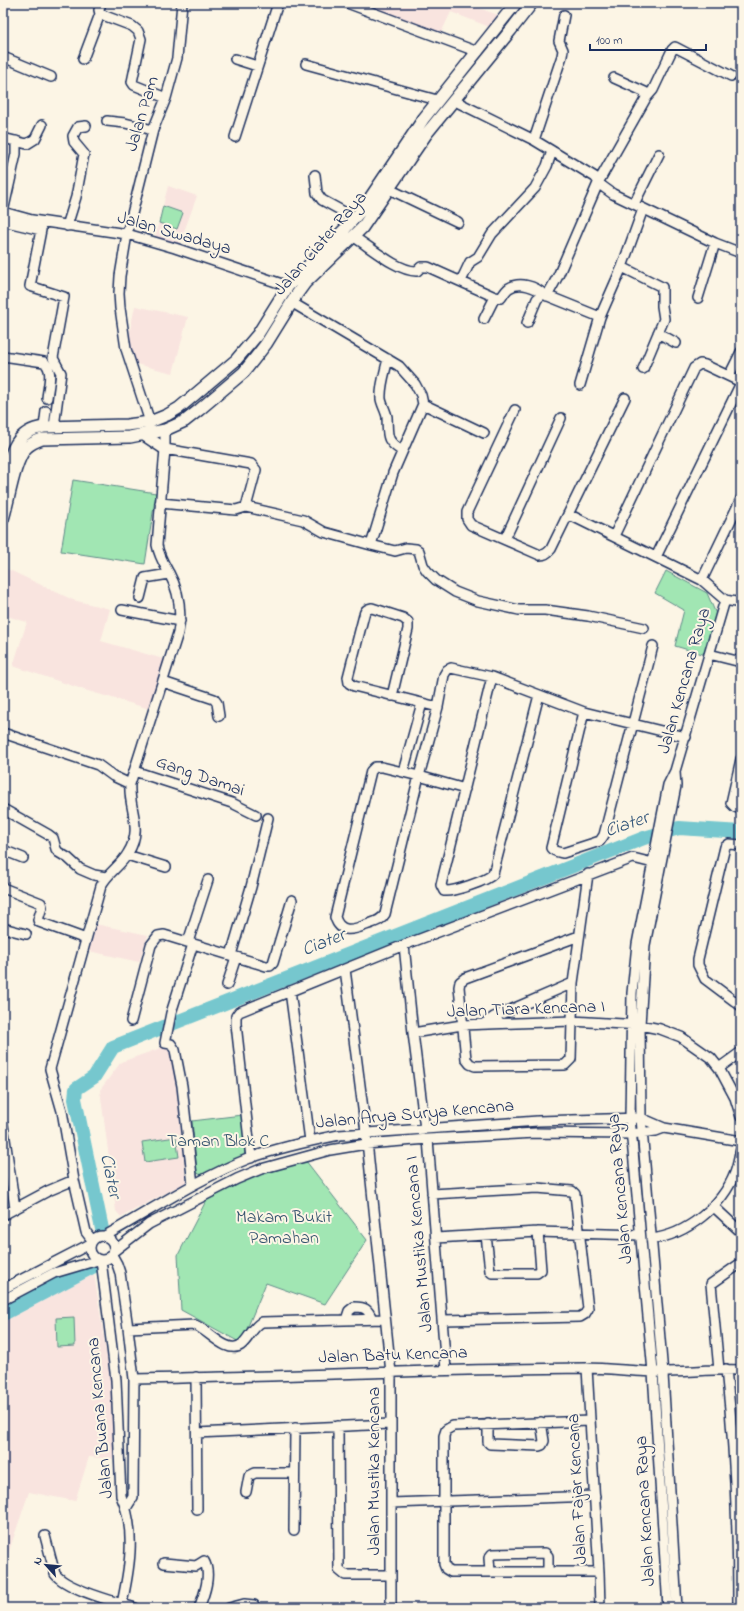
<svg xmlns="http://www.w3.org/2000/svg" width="744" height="1611" viewBox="0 0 744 1611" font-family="'Indie Flower',sans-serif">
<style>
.built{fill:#f9e4df}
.green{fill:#a1e6b3;stroke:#5e8a88}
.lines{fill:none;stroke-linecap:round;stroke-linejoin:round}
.river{stroke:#76c7ce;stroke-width:14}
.minor-casing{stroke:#1b2f5e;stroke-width:12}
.major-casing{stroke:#1b2f5e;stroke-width:14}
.minor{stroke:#fcf5e5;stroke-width:9}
.major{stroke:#fcf5e5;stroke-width:11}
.labels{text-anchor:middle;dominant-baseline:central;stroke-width:4;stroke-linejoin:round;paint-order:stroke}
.street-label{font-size:18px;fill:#1b2f5e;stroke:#fcf5e5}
.park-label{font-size:18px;fill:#36546f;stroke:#fcf5e5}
.water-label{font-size:19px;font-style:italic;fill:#32557a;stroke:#fcf5e5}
</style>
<rect width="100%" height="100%" fill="#fcf5e5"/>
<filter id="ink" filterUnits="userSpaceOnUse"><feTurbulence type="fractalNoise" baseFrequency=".025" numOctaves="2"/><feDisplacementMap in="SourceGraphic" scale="8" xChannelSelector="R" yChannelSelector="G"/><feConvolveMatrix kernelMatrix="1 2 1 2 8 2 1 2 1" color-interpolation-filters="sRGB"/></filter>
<g filter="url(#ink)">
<path class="built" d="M345,3H465L498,15L492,28L451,12L440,35Z
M168,186L197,196L179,245L155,237Z
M135,306L188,317L173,373L136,364L128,340Z
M3,567L73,600L110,609L101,641L167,660L150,709L88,691L13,666L27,622L3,615Z
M95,924L148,935L139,962L89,951Z
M161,1048H167L173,1053L186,1182L121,1217L116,1211L100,1090L121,1062Z
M94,1274L111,1382L114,1459L89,1457L75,1501L29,1492L5,1563H3V1320Z"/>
<path class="green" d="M163,206L183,213L177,229L159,223Z
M73,480L156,493L145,564L61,551Z
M666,571L707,593L716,614L706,655L675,646L684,610L655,593Z
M242,1115L245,1156L202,1175L197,1173L192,1121Z
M176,1137L179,1157L145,1162L142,1142Z
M306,1161L367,1240L325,1304L266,1283L241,1343L181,1310L178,1255L208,1197L239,1181Z
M74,1317L75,1346L57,1347L56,1318Z"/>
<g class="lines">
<path class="river" d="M102,1229L75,1099L76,1089L94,1077L113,1047L644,838L679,828L741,832
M3,1314L94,1266"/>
<g class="minor-casing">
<path id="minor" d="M347,3L478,52
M740,3H741
M100,14L132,26L138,31L141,39L132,82L134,85L166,98
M3,57L51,77
M83,59L100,14L99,10L101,3
M235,59L257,66
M306,64L437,100
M646,98L653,90L672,50L675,47L731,76
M453,100L534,140L595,177L602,186L613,194L715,243L741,253
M107,121L125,123L153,130
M235,137L278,3
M3,138L27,144L35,139L42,125
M534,140L562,56L563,50L559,41L564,15
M315,175L317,193L322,200L355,218
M389,189L458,222
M634,204L659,154
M3,212L32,220L127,234L175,248L288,286
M3,212L16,154V141
M3,221L41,230L30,286L64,297L53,358L61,373L54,427
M67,226L76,197L84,154L74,142L73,136L78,127L86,126
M354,237C370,247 399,272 417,271L421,267H428L495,297
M622,267L662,287V306L664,319L643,369
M461,281L470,262L478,257L492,234L535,188L547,166L552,151
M547,296L558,276L599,181L646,98L645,92L614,78
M698,298L715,243
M291,302L399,366L415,384L421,395L423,404L393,473L371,545
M484,319L495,297L501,298C503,295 506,290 509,288C520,281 536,287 543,294
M527,323L537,299L543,294L600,317L622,267L643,209
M658,333L676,343
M3,356L44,362C54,370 48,386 47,398
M388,359C385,372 380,386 381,399C382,405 386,411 387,417C388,436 385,440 402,451
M729,376L741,352
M580,385L600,317
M423,404L484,433
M515,410L467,512V519L471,525L540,555C545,555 548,553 551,549L625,398
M150,422L126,349L120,308L119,293L120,276L127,234L153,130L166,98L177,58L182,3
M44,427L46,411
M165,449L251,464L256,470L246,507L303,520L324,532L371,545L395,551L406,548L416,549L419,551L423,565L427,571L436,580L455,592L478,601L519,610H545L588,616L644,628
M160,503L236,510L246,507
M568,514L702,580L725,600L741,603
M614,536L694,368L700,364L705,365L741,382
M505,539L561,418
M656,557L741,383
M702,580L741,499
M140,598L145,578L169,574
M122,610L180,621
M709,654L741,662
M492,677L441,885L444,891C453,892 487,881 493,874L539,695
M163,682L214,699L217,703L219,716
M392,696L408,629V622L403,618L372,608C367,609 365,610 364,615L348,677L349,683L354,686L438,707
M584,712L552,844L551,848C554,852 558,852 563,853L600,841L604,835L653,646
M3,733L98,765L113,776L130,784
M741,759L731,803L735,807L741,809
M375,767H382L419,776L385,914C381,921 374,922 366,925C353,930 340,934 335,917L371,771Z
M134,771L232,803L256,815
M403,772L422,703
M675,772L676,786L645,945L640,1025L641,1118L663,1374L677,1608
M465,789L419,776L438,707L444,675L447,670L451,668L492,677L584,712L686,737
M3,809L49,835L53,838L56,849L58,852L68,858L80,869L94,875L106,877
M741,845L729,844L725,847L698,959V965L705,979L741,1006
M3,850L23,858
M127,855L166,867
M3,888L41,903L42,907L38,920L39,922L86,939
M3,928L26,934
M579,936L465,978L460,982L459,987L466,1059L470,1064L475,1066L565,1065L571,1059L573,983L588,874
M188,942L208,880
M193,944L171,1013L165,1043L171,1044L175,1050L182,1086L193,1185
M404,945L413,1033L425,1129
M231,955L251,887L268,818
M345,969L366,1132L391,1373V1608
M227,985L236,957
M290,991L310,1141
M131,1021L151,945L158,936L164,935L266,966H270L273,963L292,900
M484,1024L494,1017L573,983
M413,1033L462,1025L572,1021L640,1025L660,1029L681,1037L711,1058L719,1068L735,1098L741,1117
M719,1068L741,1052
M3,1125L15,1208
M428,1139L446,1370
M251,1158L236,1024V1016L239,1012L404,945L633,858L657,864
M432,1194L537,1188L572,1191L575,1194L588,1309L585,1314L580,1317L443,1320
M713,1206L741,1232
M3,1215L48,1191L74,1180
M486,1235L490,1271L492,1273H537L541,1270L538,1232
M90 1248a12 12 0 1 1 24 0a12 12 0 1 1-24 0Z
M105,1236C153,1209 199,1178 250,1158C278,1148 309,1141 339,1135L538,1121L641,1118L664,1128L741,1141
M436,1238L538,1232L640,1235
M651,1239C687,1235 722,1206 735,1173C738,1165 739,1157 741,1149
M92,1240L86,1232L74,1180L62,1111L50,1069L101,886C107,873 121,866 128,853C144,828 128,809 130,784L178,633C182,612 180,593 169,573C164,564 159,556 157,545L165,449V430
M114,1251L149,1224L237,1179L261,1169L330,1150L366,1144L428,1139L536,1133L631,1134L656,1131L664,1128
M112,1255L117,1264L120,1273L128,1328L134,1379L133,1497L126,1508
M101,1260L116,1380L121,1496C137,1531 129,1572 121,1608
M3,1289L90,1244
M3,1300L54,1273L98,1260
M346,1320L349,1311L354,1307C365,1307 368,1309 372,1319
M128,1328L195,1325C208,1330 227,1355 241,1345C249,1339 252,1327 262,1322L385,1319
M587,1368L599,1572L600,1608
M726,1369C735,1449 738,1528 738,1608
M719,1370L711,1284L741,1263
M196,1377L197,1509
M134,1379C284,1377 435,1369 585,1368C611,1368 636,1372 662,1372C688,1372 714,1369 741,1370
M590,1421L453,1426L446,1430L444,1436V1564L446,1569L451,1572H599
M488,1424V1442L490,1444L539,1446L542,1445L544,1441L541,1422
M338,1426L339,1570L345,1575H391
M197,1433L390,1424
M246,1492L249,1476L255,1473H294
M391,1503L595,1496
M294,1530L295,1428
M45,1536L55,1574C66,1589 116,1602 135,1608
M164,1563L196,1566L204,1561C212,1574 204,1595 199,1608
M490,1572L489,1558L492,1554L545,1553L548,1556V1572
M229,1608L244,1604L254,1605L255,1608
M668,1608L653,1372L630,1118L632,993L637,944L668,785L675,771L725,600"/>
</g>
<g class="major-casing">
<path id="major" d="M144,435L165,449
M3,480C10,455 14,431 44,427L127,425L150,422L167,415L179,408L236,360L258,334L288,286L345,229L364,207L424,118L516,3
M3,519C9,500 14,462 26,448C31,443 36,441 42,439L130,437L165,430L185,421L199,410L244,372L266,344L297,294L305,283L362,228L427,133L511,30L532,3"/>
</g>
<use href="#minor" class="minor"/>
<use href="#major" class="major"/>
</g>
</g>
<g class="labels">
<g class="street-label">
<text transform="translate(143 114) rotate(-73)">Jalan Pam</text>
<text transform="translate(174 234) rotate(16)">Jalan Swadaya</text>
<text transform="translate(321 244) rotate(-49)">Jalan Ciater Raya</text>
<text transform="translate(685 681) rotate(-74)">Jalan Kencana Raya</text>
<text transform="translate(200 777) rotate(19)">Gang Damai</text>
<text transform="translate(526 1010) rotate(-2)">Jalan Tiara Kencana I</text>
<text transform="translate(415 1115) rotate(-5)">Jalan Arya Surya Kencana</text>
<text transform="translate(621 1189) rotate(-95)">Jalan Kencana Raya</text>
<text transform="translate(420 1244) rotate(-95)">Jalan Mustika Kencana I</text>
<text transform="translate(393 1356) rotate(-2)">Jalan Batu Kencana</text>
<text transform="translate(101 1418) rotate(-95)">Jalan Buana Kencana</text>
<text transform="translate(375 1471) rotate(-90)">Jalan Mustika Kencana</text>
<text transform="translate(578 1489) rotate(-93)">Jalan Fajar Kencana</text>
<text transform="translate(646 1511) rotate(-93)">Jalan Kencana Raya</text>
</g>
<g class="park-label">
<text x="218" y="1142">Taman Blok C</text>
<text x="284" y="1218">Makam Bukit<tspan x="284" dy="21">Pamahan</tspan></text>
</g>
<g class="water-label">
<text transform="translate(627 825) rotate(-19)">Ciater</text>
<text transform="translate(324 943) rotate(-22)">Ciater</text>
<text transform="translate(110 1176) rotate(78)">Ciater</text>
</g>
</g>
<rect width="744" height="1611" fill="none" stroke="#fcf5e5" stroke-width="16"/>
<rect x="8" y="8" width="728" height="1595" fill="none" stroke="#1b2f5e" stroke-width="1.5" filter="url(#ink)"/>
<g transform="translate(46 1565) rotate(297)" stroke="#fcf5e5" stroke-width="3" paint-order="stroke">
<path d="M0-3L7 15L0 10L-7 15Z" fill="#1b2f5e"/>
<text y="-6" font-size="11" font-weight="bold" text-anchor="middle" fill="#1b2f5e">N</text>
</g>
<path d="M590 44v6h116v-6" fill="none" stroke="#1b2f5e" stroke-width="2"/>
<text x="596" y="44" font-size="12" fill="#1b2f5e" stroke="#fcf5e5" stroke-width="3" paint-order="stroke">100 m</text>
</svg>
